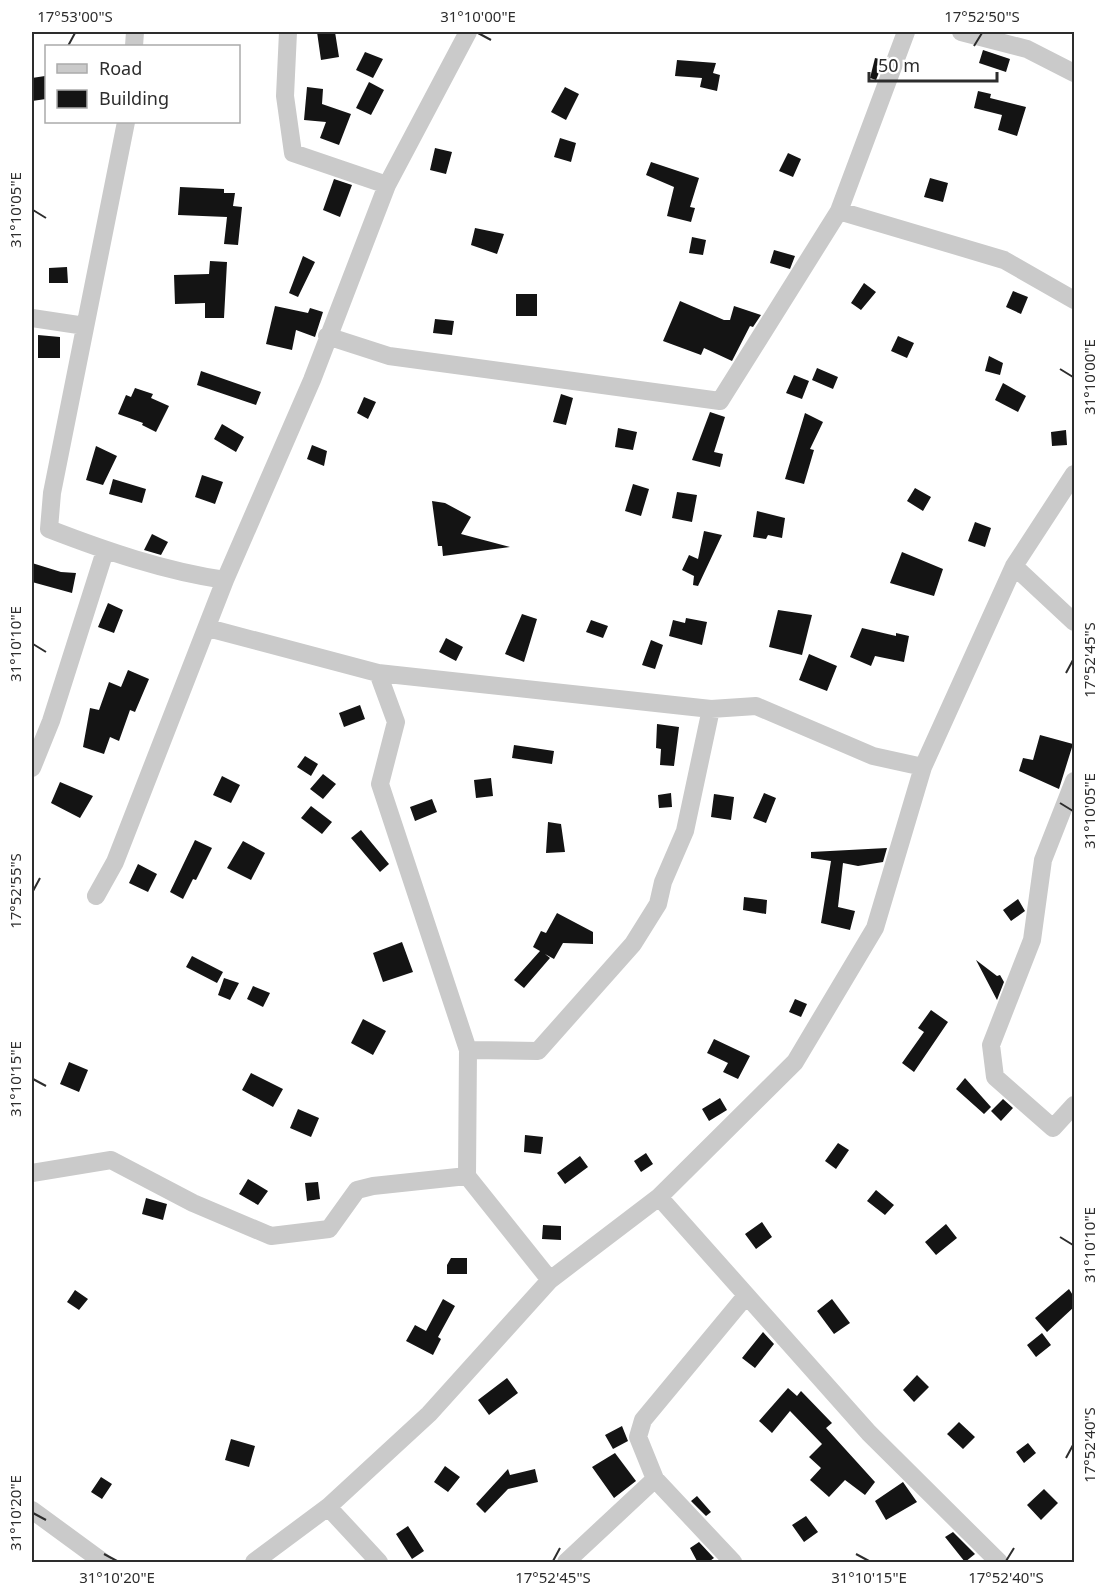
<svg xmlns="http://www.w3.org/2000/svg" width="1106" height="1594" viewBox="0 0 1106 1594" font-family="'Noto Sans',sans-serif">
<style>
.building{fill:#141414}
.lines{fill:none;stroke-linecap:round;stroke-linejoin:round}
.minor{stroke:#cacaca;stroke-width:18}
.ticks{fill:none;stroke:#2d2d2d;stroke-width:2}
.neatline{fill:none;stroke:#2d2d2d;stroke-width:2}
.ticks-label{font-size:15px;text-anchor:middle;fill:#2d2d2d}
</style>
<rect width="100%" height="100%" fill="#fff"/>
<path class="building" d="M317,32H335L339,57L321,60Z
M983,50L1010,59L1006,72L979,63Z
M365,52L383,59L373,78L356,70Z
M875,58L884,60L876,80L870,78Z
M677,60L716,63L713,73L720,75L717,91L700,87L702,78L675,76Z
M45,76L46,99L32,101V78Z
M369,82L384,90L371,115L356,108Z
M307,87L323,89L322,104L351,114L339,145L320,138L326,122L304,120Z
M565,87L579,94L566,120L551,112Z
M978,91L991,94L990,98L1026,107L1017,136L998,130L1002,115L974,108Z
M560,138L576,143L571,162L554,157Z
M435,148L452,152L446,174L430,170Z
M788,153L801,159L793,177L779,171Z
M651,162L699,178L690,207L695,208L691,222L667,216L674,187L646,175Z
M930,178L948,183L943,202L924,197Z
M334,179L352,185L340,217L323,210Z
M180,187L224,189V193H235L233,206L242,207L238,245L224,244L227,217L178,215Z
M475,228L504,234L497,254L471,245Z
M692,237L706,240L703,255L689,253Z
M774,250L795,256L790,269L770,263Z
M303,256L315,262L298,297L289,293Z
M210,261L227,262L224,318H205V303L175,304L174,275L209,274Z
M67,267L68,283H49V268Z
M864,283L876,292L861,310L851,303Z
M1013,291L1028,297L1021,314L1006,307Z
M516,294H537V316H516Z
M680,301L724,320H730L734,306L761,315L753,327L750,326L732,361L704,348L701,355L663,341Z
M275,306L308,313L310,308L323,312L315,337L296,330L292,350L266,344Z
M435,319L454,321L452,335L433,333Z
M38,335L60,337V358H38Z
M898,336L914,343L907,358L891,351Z
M989,356L1003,363L1000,375L985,371Z
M817,368L838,377L833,389L812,380Z
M201,371L261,392L256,405L197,385Z
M794,375L809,381L802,399L786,393Z
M1003,383L1026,396L1018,412L995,400Z
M135,388L153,394L151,398L169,406L156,432L142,425L143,423L118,414L126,395L131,397Z
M561,394L573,398L566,425L553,422Z
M364,397L376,402L368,419L357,413Z
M710,412L725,417L714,452L723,454L720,467L692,460Z
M805,413L823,422L810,449L814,450L804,484L785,479Z
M222,424L244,437L236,452L214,439Z
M618,428L637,432L633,450L615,447Z
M1066,430L1067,445L1052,446L1051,432Z
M312,445L327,451L324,466L307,459Z
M96,446L117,456L103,485L86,480Z
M202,475L223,482L215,504L195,497Z
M113,479L146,489L142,503L109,494Z
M633,484L649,489L641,516L625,511Z
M915,488L931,497L923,511L907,501Z
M677,492L697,495L692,522L672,518Z
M432,501L445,503L471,517L461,534L510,547L443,556L442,546H438Z
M757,511L785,518L782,538L768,535L766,539L753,537Z
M975,522L991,528L985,547L968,541Z
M704,531L722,535L698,586L693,585L694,576L682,570L689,555L698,559Z
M152,534L168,542L161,555L144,550Z
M902,552L943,569L934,596L890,583Z
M32,563L61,572L76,573L72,593L32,582Z
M108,603L123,610L114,633L98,627Z
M778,610L812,615L802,655L769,647Z
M522,614L537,619L524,662L505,654Z
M686,618L707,622L702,645L669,636L673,620L685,623Z
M591,620L608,626L603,638L586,632Z
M862,628L896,636V633L909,636L904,662L875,656L871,666L850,657Z
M446,638L463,647L456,661L439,652Z
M651,640L663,645L655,669L642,665Z
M809,654L837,666L827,691L799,680Z
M128,670L149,679L135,712L130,710L119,741L110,737L104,754L83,747L90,708L99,710L109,682L121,687Z
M360,705L365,719L344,727L339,713Z
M657,724L679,727L674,766L660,765L661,749L656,748Z
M1040,735L1073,744L1059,789L1019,771L1023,758L1033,760Z
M514,745L554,751L552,764L512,758Z
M305,756L318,764L311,776L297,767Z
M323,774L336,784L323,799L310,789Z
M222,776L240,785L231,803L213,795Z
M491,778L493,796L476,798L474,780Z
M60,782L93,796L80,818L51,803Z
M671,793L672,807L659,808L658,795Z
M764,793L776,798L766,823L753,818Z
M714,794L734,797L731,820L711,817Z
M432,799L437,812L415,821L410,807Z
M311,806L332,822L322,834L301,818Z
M548,822L561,824L565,852L546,853Z
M361,830L389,864L380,872L351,838Z
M195,840L212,848L196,880L193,879L183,899L170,892Z
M243,841L265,853L251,880L227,868Z
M887,848L883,862L858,866L843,863L838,907L855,911L850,930L821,923L831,861L811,858V852Z
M138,864L157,874L148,892L129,883Z
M744,897L767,900L766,914L743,910Z
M1018,899L1025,911L1011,921L1003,910Z
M557,913L593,932V944L563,943L554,959L545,954L550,958L524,988L514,980L540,951L533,947L541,931L546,933Z
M402,942L413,972L383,982L373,953Z
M192,956L223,972L217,983L186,967Z
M976,960L997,976L1000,975L1004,982L997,1000Z
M224,978L239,983L230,1000L218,995Z
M253,986L270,993L263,1007L247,999Z
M795,999L807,1004L801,1017L789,1012Z
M931,1010L948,1022L914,1072L902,1063L924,1032L918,1028Z
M363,1019L386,1031L373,1055L351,1043Z
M714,1039L750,1056L738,1079L723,1072L728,1063L707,1053Z
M69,1062L88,1070L79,1092L60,1084Z
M251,1073L283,1089L273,1107L242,1090Z
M965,1078L991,1107L984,1114L956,1089Z
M720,1098L727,1110L709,1121L702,1109Z
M1003,1099L1013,1108L1001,1121L991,1111Z
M298,1109L319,1118L311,1137L290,1128Z
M525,1135L543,1137L541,1154L524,1152Z
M838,1143L849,1150L836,1169L825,1161Z
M646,1153L653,1164L641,1172L634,1161Z
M580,1156L588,1167L565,1184L557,1173Z
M248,1179L268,1191L258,1205L239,1194Z
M318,1182L320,1199L307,1201L305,1183Z
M876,1190L894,1205L885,1215L867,1201Z
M146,1198L167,1204L163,1220L142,1214Z
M762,1222L772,1237L756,1249L745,1234Z
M946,1224L957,1238L936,1255L925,1242Z
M543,1225L561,1226V1240L542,1239Z
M451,1258H467V1274H447V1265Z
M1069,1289L1074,1297V1307L1047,1332L1035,1318Z
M75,1290L88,1299L79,1310L67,1302Z
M443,1299L455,1306L438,1337L441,1339L433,1355L406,1341L415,1325L426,1331Z
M832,1299L850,1323L834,1334L817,1311Z
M763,1332L774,1344L755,1368L742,1358Z
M1042,1333L1051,1345L1036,1357L1027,1345Z
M917,1375L929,1387L914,1402L903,1390Z
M507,1378L518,1393L489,1415L478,1400Z
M788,1388L797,1396L801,1391L832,1423L826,1428L875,1482L865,1495L845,1480L829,1497L810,1480L821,1468L809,1457L822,1444L790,1411L772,1433L759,1421Z
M959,1422L975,1437L963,1449L947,1434Z
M622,1426L628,1441L613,1449L605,1435Z
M231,1439L255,1446L249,1467L225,1460Z
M1028,1443L1036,1453L1024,1463L1016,1452Z
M615,1453L636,1481L614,1498L592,1467Z
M445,1466L460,1477L448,1492L434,1482Z
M508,1469L510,1475L535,1469L538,1482L508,1489L485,1513L476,1504Z
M101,1477L112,1484L102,1499L91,1492Z
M903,1482L917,1502L886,1520L875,1501Z
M1044,1489L1058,1503L1041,1520L1027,1505Z
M697,1496L711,1512L706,1516L691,1501Z
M806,1516L818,1532L804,1542L792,1525Z
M408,1526L424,1551L412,1559L396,1534Z
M953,1532L975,1554L965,1562L945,1537Z
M699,1542L713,1557L714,1558L707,1563H698L690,1548Z"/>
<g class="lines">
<path class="minor" d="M288,32L285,96L293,153L387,185
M961,32L1027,49L1074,73
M134,46L135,32
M126,122L52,493L49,529C106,551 164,571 225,580
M839,211L1004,260L1074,300
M32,318L85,326
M327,336L389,356L720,401L839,211L906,32
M1014,566L1074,622
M208,628L378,673L711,709L756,706L873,756L923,767
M378,673L396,722L380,784L468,1050L467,1176L550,1280
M32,768L51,721L105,551
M1074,781L1043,860L1032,940L991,1045L995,1077L1053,1128L1074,1105
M96,896L115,862L225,580L312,380L387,185L468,32
M468,1050L538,1051L633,944L658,904L663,882L685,831L711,709
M32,1173L111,1160L193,1203L271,1236L329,1229L357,1190L373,1186L467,1176
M659,1197L869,1433L999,1562
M328,1507L379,1562
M32,1510L103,1562
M254,1562L328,1507L429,1414L550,1280L659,1197L795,1062L875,928L923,767L1014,566L1074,474
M566,1562L655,1479
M733,1562L655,1479L638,1437L643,1420L745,1297"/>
</g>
<path class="ticks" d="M478,33L491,40M68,46L75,33M974,46L982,33M33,210L46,218M1060,369L1073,377M33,644L46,652M1066,673L1073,660M1060,803L1073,811M33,891L40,878M33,1079L46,1086M1060,1237L1073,1245M1066,1458L1073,1445M33,1513L46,1520M104,1554L117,1561M856,1554L869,1561M553,1561L560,1548M1006,1561L1014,1548"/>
<rect width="1106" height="1594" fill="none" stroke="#ffffff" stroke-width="66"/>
<rect x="45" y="45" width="195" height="78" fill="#ffffff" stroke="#ababab" stroke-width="1.5"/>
<rect x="57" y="64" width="30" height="9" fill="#cacaca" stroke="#ababab" stroke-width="1.5"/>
<text x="99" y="75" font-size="18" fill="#2d2d2d">Road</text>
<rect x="57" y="90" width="30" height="18" fill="#141414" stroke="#ababab" stroke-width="1.5"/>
<text x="99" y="105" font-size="18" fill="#2d2d2d">Building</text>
<path d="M869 72v9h128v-9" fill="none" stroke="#2d2d2d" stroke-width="3"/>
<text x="878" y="72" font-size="18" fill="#2d2d2d" stroke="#ffffff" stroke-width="4.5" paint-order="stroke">50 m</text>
<rect x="33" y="33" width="1040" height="1528" class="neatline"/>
<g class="ticks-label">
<text x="75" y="22">17°53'00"S</text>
<text x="478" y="22">31°10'00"E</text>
<text x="982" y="22">17°52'50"S</text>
<text transform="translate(16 210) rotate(-90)" y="5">31°10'05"E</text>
<text transform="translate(1090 377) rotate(-90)" y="5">31°10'00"E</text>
<text transform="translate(16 644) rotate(-90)" y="5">31°10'10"E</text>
<text transform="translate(1090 660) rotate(-90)" y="5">17°52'45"S</text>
<text transform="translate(1090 811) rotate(-90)" y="5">31°10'05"E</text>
<text transform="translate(16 891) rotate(-90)" y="5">17°52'55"S</text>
<text transform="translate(16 1079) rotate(-90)" y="5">31°10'15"E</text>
<text transform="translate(1090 1245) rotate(-90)" y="5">31°10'10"E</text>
<text transform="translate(1090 1445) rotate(-90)" y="5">17°52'40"S</text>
<text transform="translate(16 1513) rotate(-90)" y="5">31°10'20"E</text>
<text x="117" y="1583">31°10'20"E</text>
<text x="553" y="1583">17°52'45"S</text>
<text x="869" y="1583">31°10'15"E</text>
<text x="1006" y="1583">17°52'40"S</text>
</g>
</svg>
